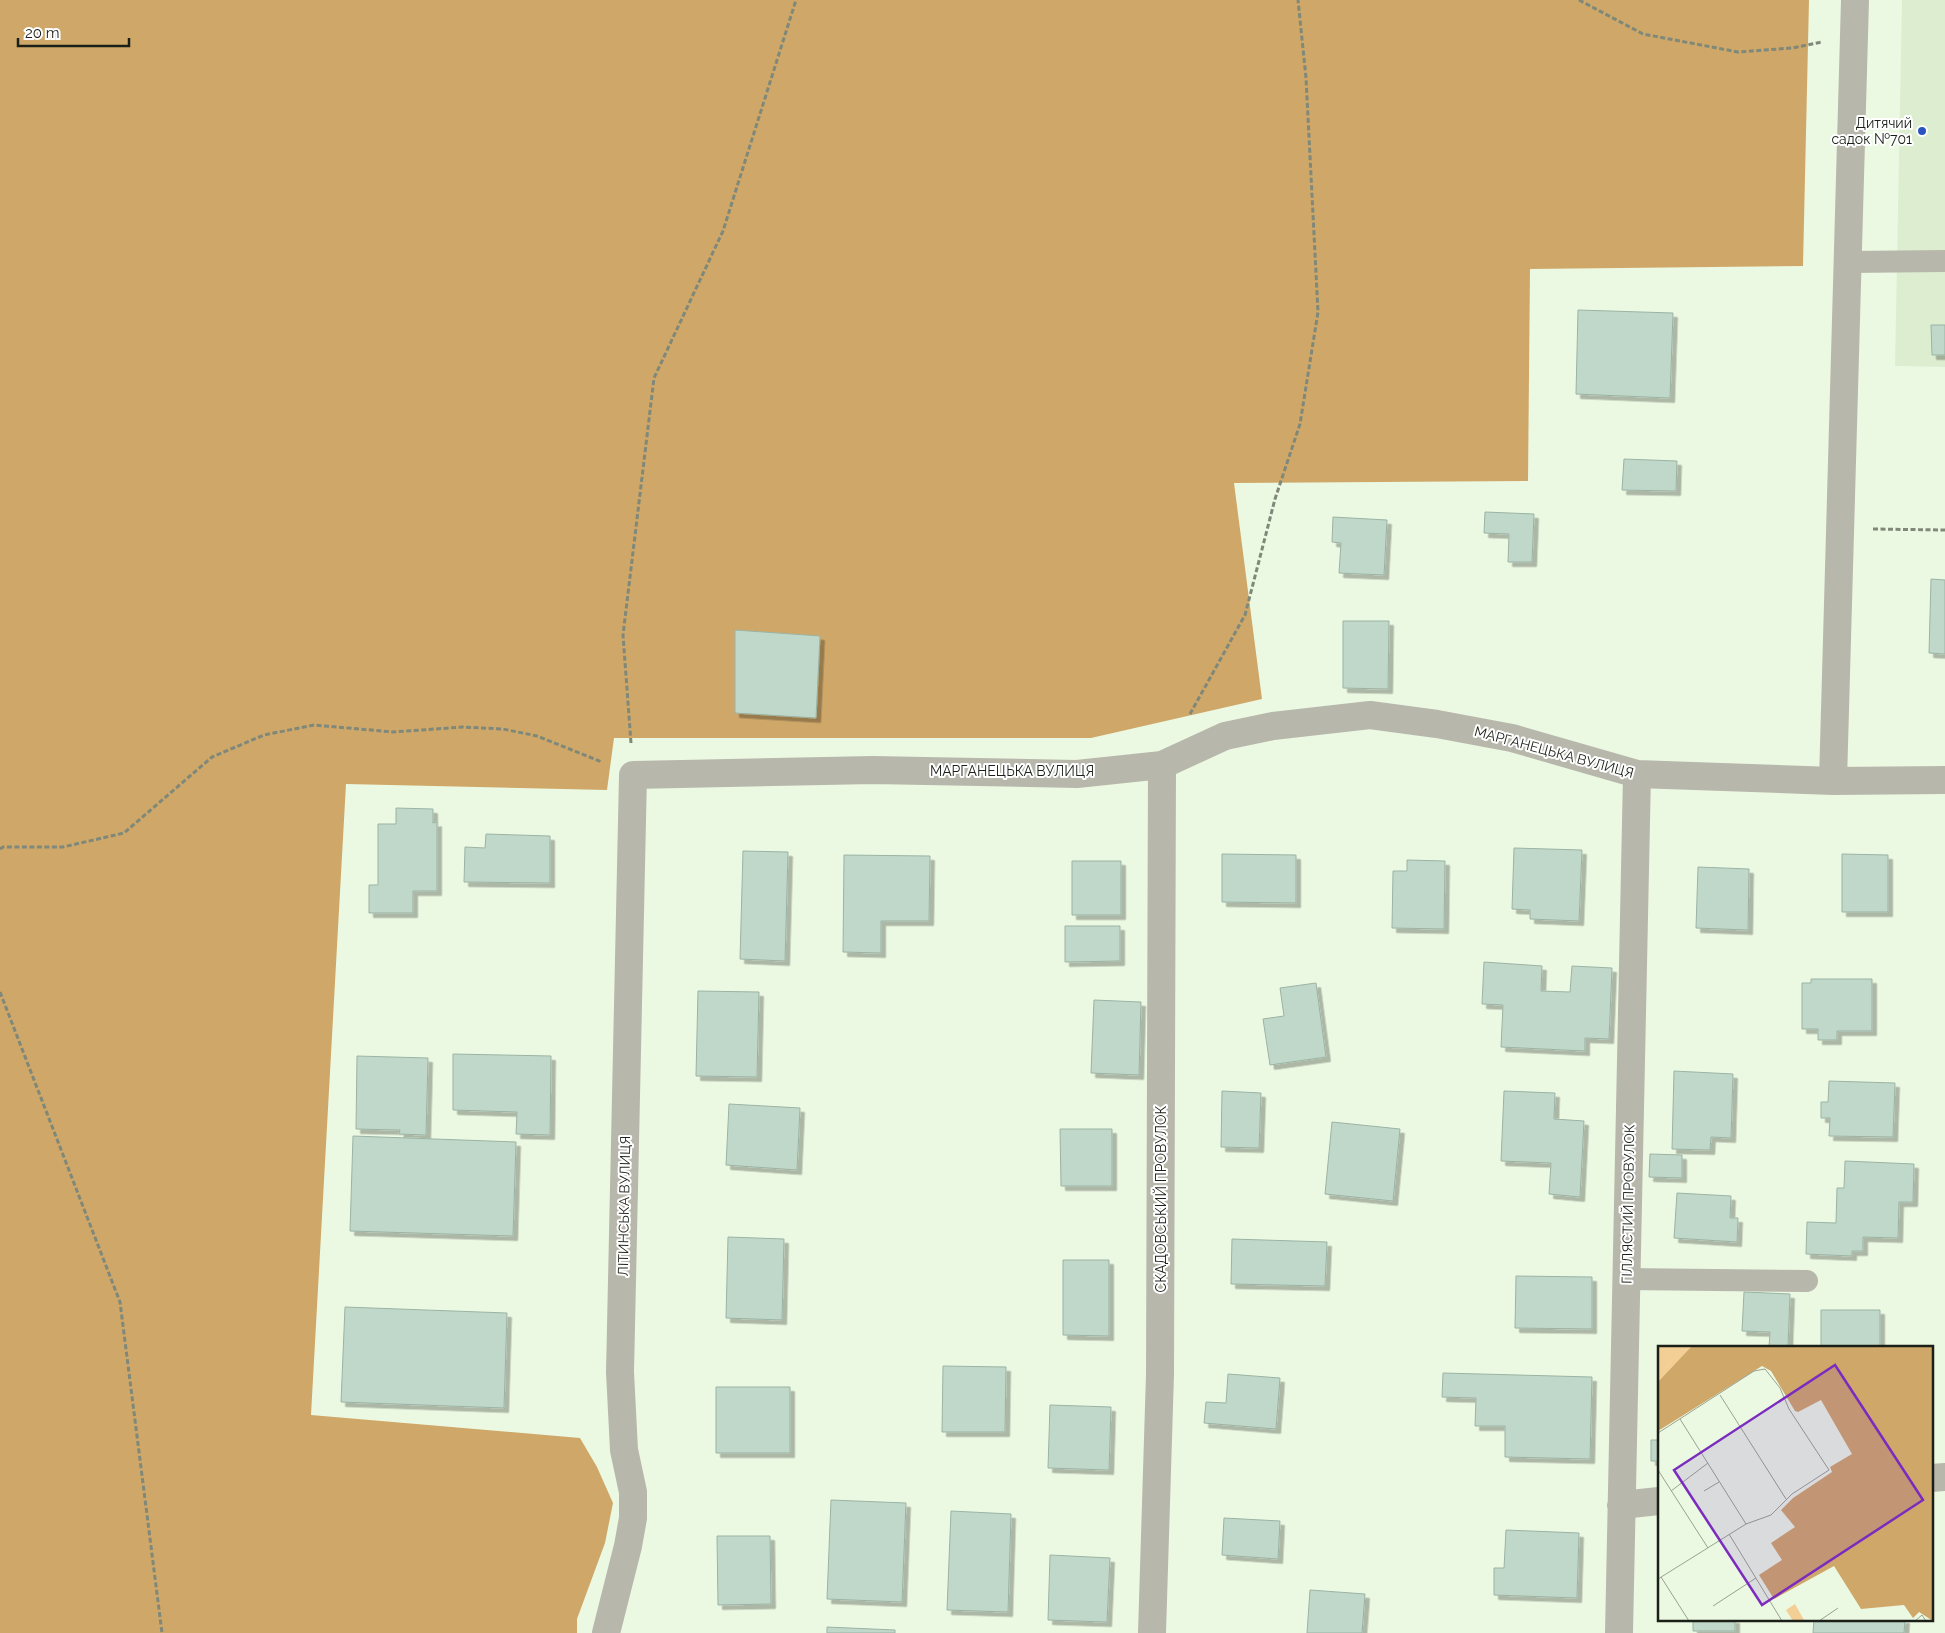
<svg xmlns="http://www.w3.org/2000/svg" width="1945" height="1633" viewBox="0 0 1945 1633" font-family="Raleway,sans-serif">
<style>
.built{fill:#ddeed0}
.forest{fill:#cfa869}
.building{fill:#c0d8c9;stroke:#9bb3a4;filter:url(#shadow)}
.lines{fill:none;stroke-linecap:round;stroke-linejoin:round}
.path{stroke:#7f8879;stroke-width:3;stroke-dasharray:5 2.5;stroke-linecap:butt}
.lane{stroke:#b8b7ac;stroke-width:22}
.street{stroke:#b8b7ac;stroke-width:28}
.poi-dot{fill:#2b54c3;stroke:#fff;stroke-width:2}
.labels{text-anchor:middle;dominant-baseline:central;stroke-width:4;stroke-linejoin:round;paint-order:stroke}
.poi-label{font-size:14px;fill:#1a1f17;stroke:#fff;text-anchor:end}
.street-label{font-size:14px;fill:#1a1f17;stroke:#fff}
.inset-road{fill:none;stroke:#98a291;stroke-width:1}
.view{fill:#7b2cbf;fill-opacity:0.15;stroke:#7b2cbf;stroke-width:2.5}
.inset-edge{fill:none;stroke:#1a1f17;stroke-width:2.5}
</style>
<defs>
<filter id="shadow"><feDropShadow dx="4.5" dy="4.5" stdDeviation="0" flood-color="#0004"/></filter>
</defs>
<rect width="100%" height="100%" fill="#ecf9e2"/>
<path class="built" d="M1902,0H1945V367L1895,366Z"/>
<path class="forest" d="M0,0H1809L1803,266L1530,269L1528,481L1234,483L1262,699L1091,738H614L607,790L346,784L311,1415L580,1438L597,1467L613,1503L605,1543L577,1619V1633H0Z"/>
<path class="building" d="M1578,310L1673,313L1670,398L1576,394Z
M1931,325H1945V355H1932Z
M1624,459L1677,461L1676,491L1622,490Z
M1485,512L1534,514L1532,562H1508L1509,534L1484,533Z
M1333,517L1387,520L1384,575L1339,573L1341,543L1332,542Z
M1931,579L1945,580V654L1929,653Z
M1343,621H1389L1388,689L1343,688Z
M735,630L820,636L816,718L735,713Z
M396,808L433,809V823L437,822V891H413V913H369V885H378V824H396Z
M486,834L550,836V883L464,882L465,847L485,848Z
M1514,848L1582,850L1579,921L1530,919V910L1512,909Z
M743,851L788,852L785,961L740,959Z
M1222,854L1296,855V903L1222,902Z
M1842,854L1888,855V912H1842Z
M844,855L930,856L929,921H881V953L843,952Z
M1407,860L1445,861L1444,929L1392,928L1393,871H1407Z
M1072,861H1121V915H1072Z
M1698,867L1749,869L1748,930L1696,928Z
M1065,926H1120V961L1065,962Z
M1484,962L1542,966L1541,991L1570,992L1572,966L1612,968L1609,1039L1585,1038V1051L1501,1047L1503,1005L1482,1004Z
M1811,979H1872V1031H1837V1040H1818V1029H1802V983H1811Z
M1316,983L1326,1057L1270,1065L1263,1019L1284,1016L1280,988Z
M698,991L759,992L757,1077L696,1076Z
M1094,1000L1141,1002L1139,1075L1091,1073Z
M453,1054L551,1056L550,1135L516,1134L517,1112L453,1110Z
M357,1056L428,1058L426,1135L399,1134L400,1130L356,1129Z
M1674,1071L1733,1074L1731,1138L1711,1137L1710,1150L1672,1149Z
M1829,1081L1895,1083L1893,1137L1829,1136L1830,1118H1821V1102H1828Z
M1222,1091L1261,1093L1259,1148L1221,1147Z
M1504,1091L1555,1093L1554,1119L1584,1121L1580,1197L1549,1194L1551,1163L1501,1161Z
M729,1104L800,1108L797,1170L726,1165Z
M1332,1122L1400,1129L1393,1201L1325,1194Z
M1060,1129H1112V1186H1061Z
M353,1136L516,1142L513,1236L350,1231Z
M1650,1154L1682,1155V1178L1649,1177Z
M1845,1161L1914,1164L1913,1202H1899L1898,1238L1863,1237V1251H1852V1256L1806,1254L1807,1222L1836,1223L1837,1188H1844Z
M1677,1193L1731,1196L1730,1218H1738L1737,1242L1674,1238Z
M728,1237L784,1239L782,1320L726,1318Z
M1232,1239L1327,1242L1325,1286L1231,1284Z
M1063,1260H1109V1336L1063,1335Z
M1516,1276L1592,1277V1329L1515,1328Z
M1744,1292L1790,1294L1788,1347H1769L1770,1332L1742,1331Z
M345,1307L507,1313L504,1408L341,1402Z
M1821,1310H1880V1347H1821Z
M943,1366L1006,1367L1005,1432H942Z
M1443,1373L1592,1377L1590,1459L1505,1457V1426H1475L1476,1398L1442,1397Z
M1228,1374L1280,1378L1276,1429L1204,1423L1206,1402L1226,1403Z
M716,1387H790V1453H716Z
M1050,1405L1111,1407L1109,1470L1048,1468Z
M1651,1440H1659V1461H1651Z
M831,1500L906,1503L902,1602L827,1599Z
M951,1511L1011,1514L1008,1612L947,1610Z
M1224,1518L1280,1521L1278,1559L1222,1555Z
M1506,1530L1579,1533L1577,1598L1494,1595V1568H1504Z
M717,1536H770L771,1604L718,1605Z
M1050,1555L1110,1558L1107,1622L1048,1620Z
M1310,1590L1365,1594L1362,1633H1307Z
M1693,1619H1735V1631H1693Z
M1814,1619H1905L1904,1633H1813Z
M827,1627L895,1630V1633H827Z"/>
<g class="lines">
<path class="path" d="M1579,0L1643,34L1738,52L1792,48L1822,42
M1873,529L1945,530
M1190,714L1245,615L1275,499L1300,424L1318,312L1306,78L1298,0
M631,743L623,635L654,378L723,231L796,0
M0,849L3,847H63L124,833L212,757L264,735L314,725L393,732L463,727L503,729L537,736L602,762
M0,992L120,1302L162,1633"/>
<path class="lane" d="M1848,262L1945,261
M1626,1279L1807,1281"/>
<path class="street" d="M1833,781L1855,0
M1931,1478L1945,1477
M1621,1505L1659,1501
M606,1633L628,1546L633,1518V1492L624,1450L620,1372L633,775L873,770L1077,774L1162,765L1225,736L1273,726L1370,715L1437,724L1512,738L1637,774L1833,781L1945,780
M1152,1633L1160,1374L1162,765
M1619,1633L1637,774"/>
</g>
<circle class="poi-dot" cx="1922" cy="131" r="5"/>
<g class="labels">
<g class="poi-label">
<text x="1912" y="123">Дитячий<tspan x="1912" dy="16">садок №701</tspan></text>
</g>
<g class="street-label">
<text transform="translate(1554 752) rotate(15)">МАРГАНЕЦЬКА ВУЛИЦЯ</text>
<text x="1012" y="771">МАРГАНЕЦЬКА ВУЛИЦЯ</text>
<text transform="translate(1161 1199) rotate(-90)">СКАДОВСЬКИЙ ПРОВУЛОК</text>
<text transform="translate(1628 1204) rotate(-89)">ГІЛЛЯСТИЙ ПРОВУЛОК</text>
<text transform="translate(624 1206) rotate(-89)">ЛІТИНСЬКА ВУЛИЦЯ</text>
</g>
</g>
<g transform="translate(1658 1346)">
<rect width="275" height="275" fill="#ecf9e2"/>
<path d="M0,0H37L0,43ZM137,258L146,274L144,275H135L128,264Z" fill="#f3cf96"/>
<path d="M34,0H275V275L261,266L255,272L246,259L203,263L176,220L116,253L101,229L124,214L113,197L137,181L123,164L135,152L174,126L172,121L194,108L163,54L140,66L137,65L113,25L104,20L0,85V36Z" fill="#cfa869"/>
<path class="inset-road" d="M62,49L128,153M22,73L88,178M0,87L96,25L107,23L122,42L131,63L171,124L134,148L113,169L88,178L0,233M0,124L50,202M13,145L50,117M46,145L61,136M71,188L124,275M3,231L31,275M55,260L98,232M161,275L180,262M257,275L264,269L268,275"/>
<path class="view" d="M177,19L265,154L104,259L16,124Z"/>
<rect width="275" height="275" class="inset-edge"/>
</g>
<path d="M18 38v8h111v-8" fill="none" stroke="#1a1f17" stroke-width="2.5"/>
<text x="25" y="38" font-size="15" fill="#1a1f17" stroke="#ffffff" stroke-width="4" paint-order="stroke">20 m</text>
</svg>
